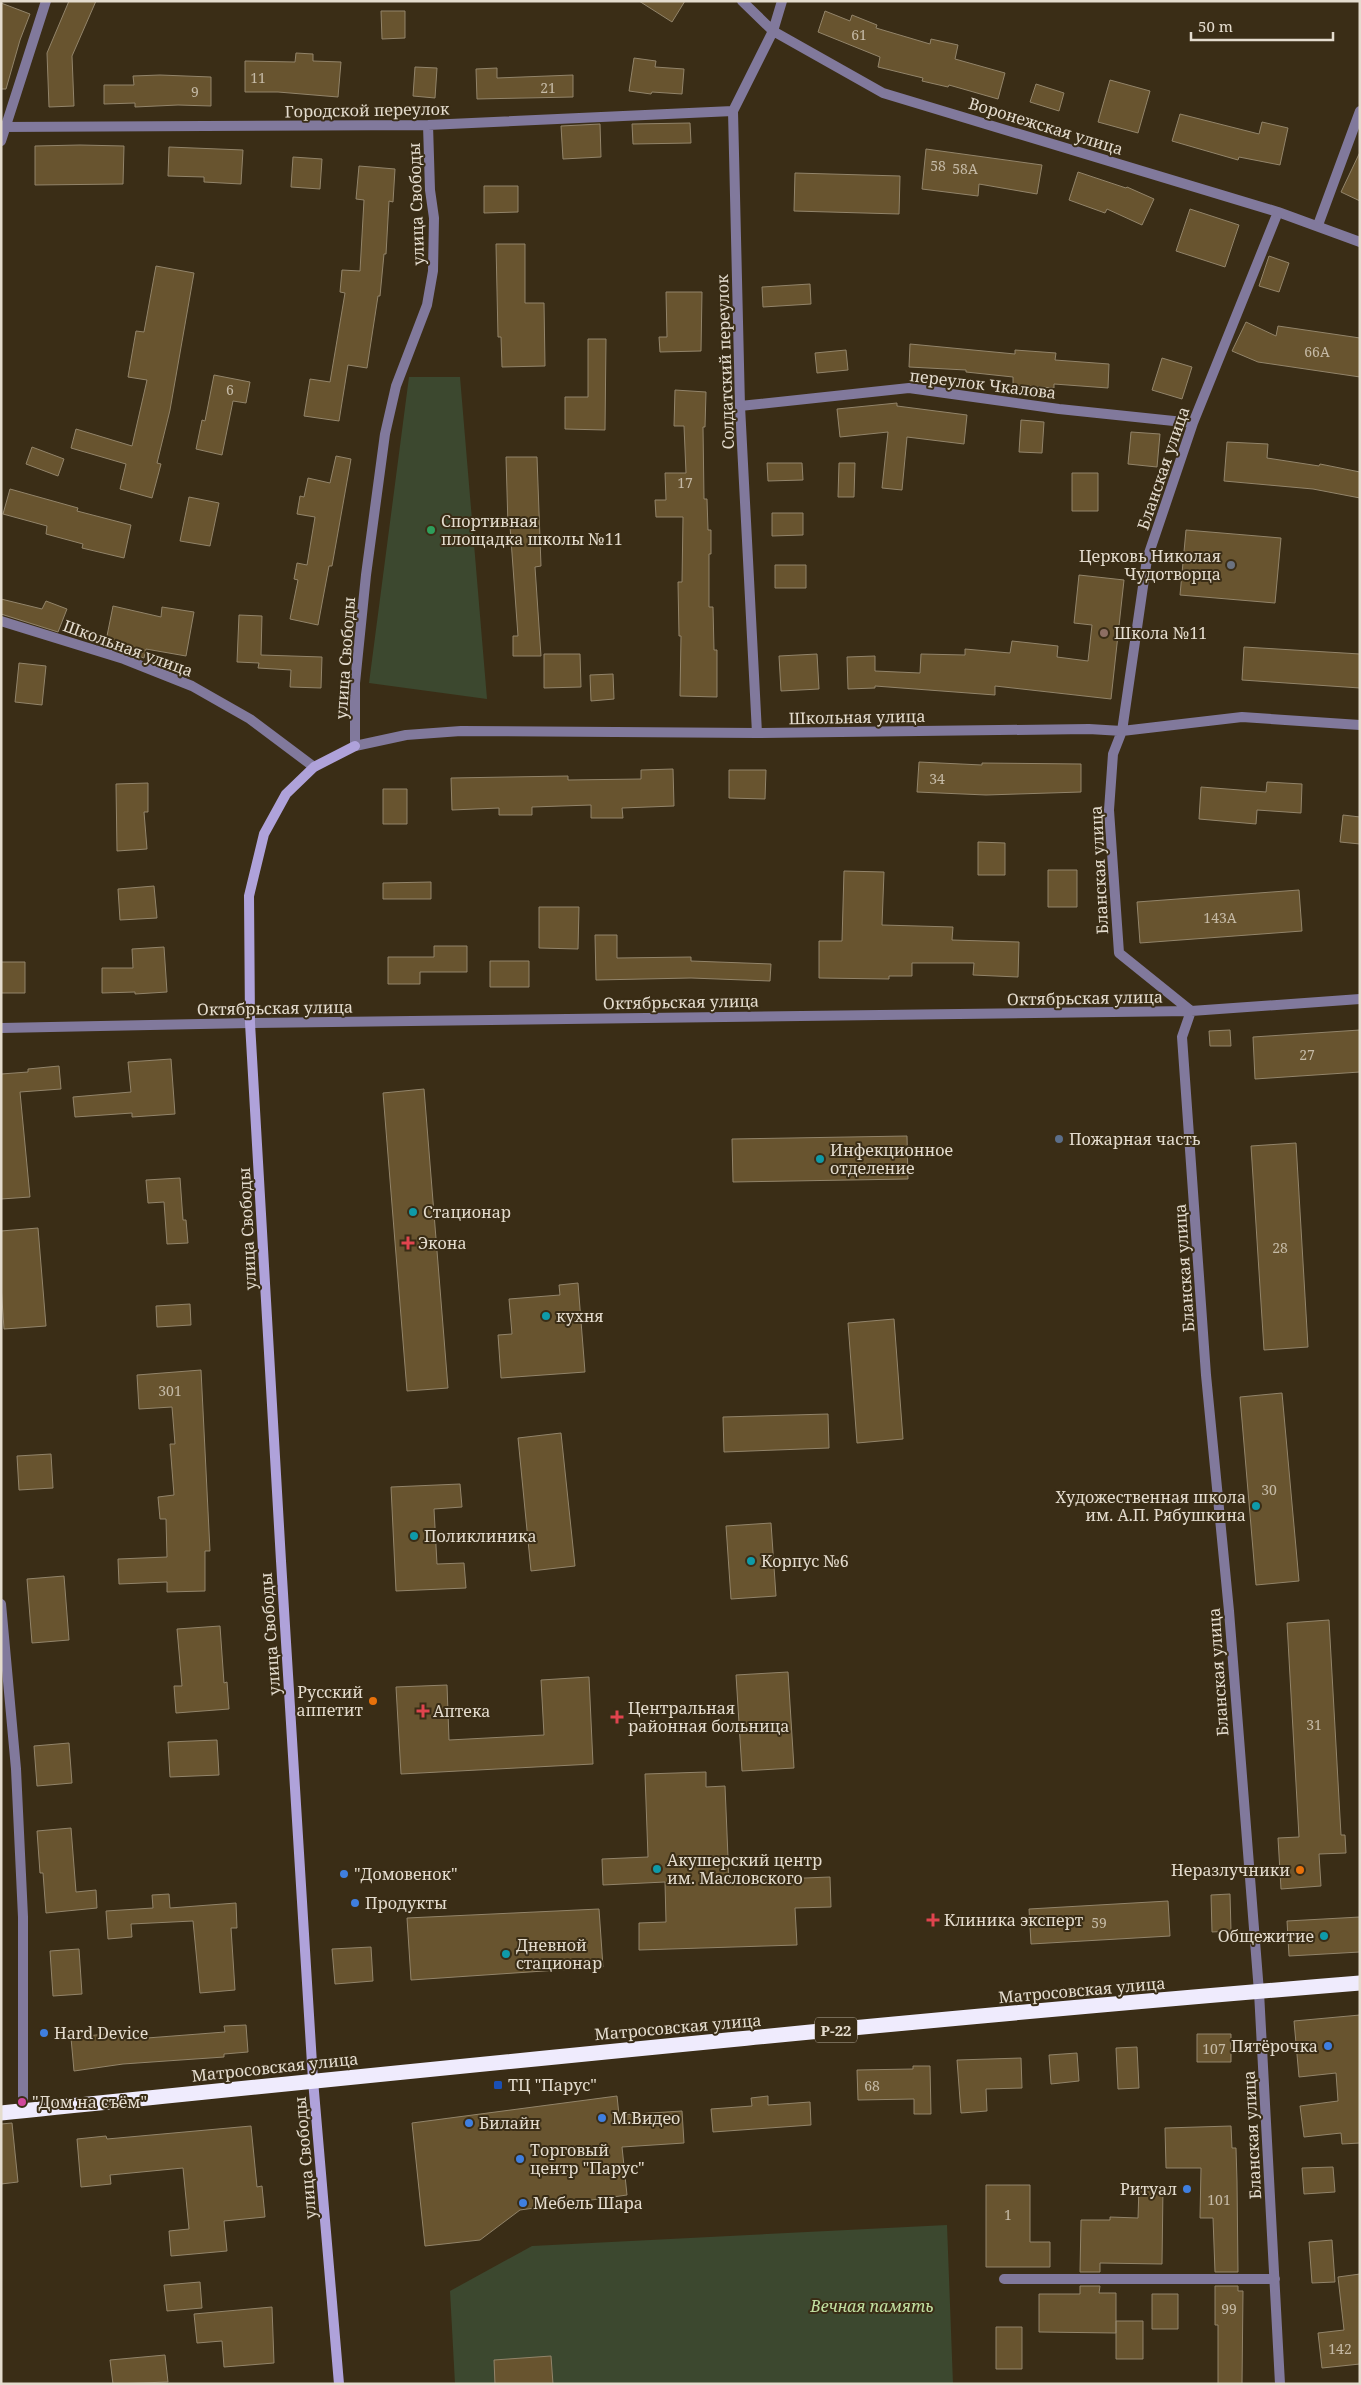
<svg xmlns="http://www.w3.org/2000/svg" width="1361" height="2385" viewBox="0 0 1361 2385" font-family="'Noto Serif',serif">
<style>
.green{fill:#3c482f}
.building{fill:#68542f;stroke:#92846a}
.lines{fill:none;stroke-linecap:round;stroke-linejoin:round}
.street{stroke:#81799c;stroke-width:10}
.secondary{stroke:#afa2da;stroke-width:10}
.highway{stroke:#efebfd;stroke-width:15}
.leisure-dot{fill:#2e9e5b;stroke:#3a2d16;stroke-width:2}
.worship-dot{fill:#6b7280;stroke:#3a2d16;stroke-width:2}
.education-dot{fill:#8d6e63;stroke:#3a2d16;stroke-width:2}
.service-dot{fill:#5c6f8a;stroke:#3a2d16;stroke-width:2}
.culture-dot{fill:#0f9aa8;stroke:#3a2d16;stroke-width:2}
.health-dot{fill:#e0444e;stroke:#3a2d16;stroke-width:2}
.food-dot{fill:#e8710a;stroke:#3a2d16;stroke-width:2}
.shop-dot{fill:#3f7fe0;stroke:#3a2d16;stroke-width:2}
.transit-dot{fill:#1a4fb4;stroke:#3a2d16;stroke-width:2}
.hotel-dot{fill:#d1479c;stroke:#3a2d16;stroke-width:2}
.labels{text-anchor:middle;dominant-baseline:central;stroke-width:4;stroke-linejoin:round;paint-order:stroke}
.number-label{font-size:14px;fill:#c5baa6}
.shield{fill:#3a2d16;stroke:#b1a897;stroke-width:1}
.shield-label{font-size:15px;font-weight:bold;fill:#e4dcce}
.street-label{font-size:16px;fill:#e4dcce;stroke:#3a2d16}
.poi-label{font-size:16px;fill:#e4dcce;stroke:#3a2d16;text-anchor:start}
.park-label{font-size:16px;font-style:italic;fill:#c1e0a1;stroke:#3a2d16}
</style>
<rect width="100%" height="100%" fill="#3a2d16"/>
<path class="green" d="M409,377H460L487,699L369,683Z
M947,2225L953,2384H455L450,2291L532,2246Z"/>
<path class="building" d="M69,1H96L72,56L74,106L49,107L47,53Z
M639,1H685L672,22Z
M1,3L30,14L20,40L6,89H1Z
M381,11H405V38L382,39Z
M825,11L850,21L852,15L877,25L876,28L930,44L931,39L958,45L955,59L1005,73L998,99L949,85L948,87L922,81L923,78L878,67L880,57L818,32Z
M296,53L313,54V61L341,62L338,97L278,92H245V61L295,62Z
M634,58L656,61L655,67L684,69L682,94L652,92L651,94L629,91Z
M415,67L437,68L435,98L413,96Z
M497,68V78L573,75V97L477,99L476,69Z
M160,75L211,77V106L178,105L135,107V103L104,104V85H134L133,76Z
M1110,80L1150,91L1138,133L1098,122Z
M1036,84L1064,93L1059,111L1030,102Z
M1180,114L1259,134L1262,122L1288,128L1280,165L1239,157L1238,160L1172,141Z
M690,123L691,143L633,144L632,124Z
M600,124L601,157L563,159L561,126Z
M80,145L124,146L123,184L35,185V146Z
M169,147L243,150L241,184L204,182V177L168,176Z
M926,149L1042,165L1037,194L979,184L978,196L922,189Z
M1360,152V201L1341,192Z
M293,157L322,159L320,189L291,187Z
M359,166L395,169L393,202L389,201L386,254H384L380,296H378L367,368L348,365L339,421L304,416L310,379L330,382L345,293L340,292L342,270L360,271L364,200L356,199Z
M1078,172L1126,188L1127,187L1154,199L1142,225L1107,209L1105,213L1069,200Z
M795,173L900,176L899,214L794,211Z
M484,186H518V212L484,213Z
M1190,209L1239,225L1225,267L1176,251Z
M496,244H525V303H544L545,366L502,367L501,337H498Z
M1269,256L1289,263L1279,292L1259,286Z
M156,266L194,273L170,410L157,463L161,464L152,498L120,489L126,464L71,448L76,429L132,446L147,380L128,377L136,331L144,332Z
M810,284L811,304L763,307L762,287Z
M666,292H702L701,351L660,352L659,337H667Z
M1246,322L1276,336L1278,326L1360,338V377L1258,362L1232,351Z
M588,339H606L605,430L565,429V397H588Z
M910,344L1015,354V350L1056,353L1055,360L1109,364L1108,388L1054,384V388L1013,385V377L966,372V370L909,367Z
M846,350L848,370L817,373L815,353Z
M1162,358L1192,367L1182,399L1152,390Z
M214,375L250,382L246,403L233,401L222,455L196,449L202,420L205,421Z
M675,390L706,392L705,427H703L704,499H707L708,530H711V554H709V607H713L714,650H717V697L680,696L681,636H679L678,582H682L683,517H656L655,500H666L665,473H686L684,426H674Z
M897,403V406L967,415L964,444L907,437L902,490L882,488L888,432L840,437L837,409Z
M1021,420L1044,422L1042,453L1019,452Z
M1131,432L1160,434L1157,467L1128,464Z
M1227,442L1268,444L1267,458L1319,466L1320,464L1360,472V498L1313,489L1224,481Z
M32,447L64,459L58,476L26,464Z
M336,456L351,459L332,566H329L318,625L290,619L298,580L294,579L297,563L307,565L315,517L297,514L300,496L304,497L308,478L330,483Z
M506,457H537L541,566L535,567L541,656H513V636H518L510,526H508Z
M767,463H802L803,480L768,481Z
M839,463H855L854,497H838Z
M1072,473H1098V511H1072Z
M10,489L78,508L77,511L131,525L124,558L82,548L83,544L46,534L47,526L3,514Z
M189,497L219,503L210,546L180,541Z
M772,513H803V535L772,536Z
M1186,530L1281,538L1275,603L1180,595Z
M775,565H806V588H775Z
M1079,575L1124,580L1111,699L995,686V695L875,686V688L848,689L847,657L875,656V671L920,673L921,654L965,655V649L1010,653L1012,641L1058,646L1057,657L1088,661L1092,625L1074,623Z
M1,599L42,609L46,601L67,609L58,632L1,614Z
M113,606L161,617L162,607L194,612L186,656L146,649L144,658L105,646Z
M239,615L262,616L261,655L322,657L321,688L290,687L291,670L258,668L259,663L237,662Z
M1244,647L1360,654V688L1242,680Z
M544,654H580L581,687L544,688Z
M817,654L819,689L781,691L779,656Z
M19,663L46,666L42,705L15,702Z
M613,674L614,699L591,701L590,675Z
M919,762L982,765V763L1081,764V792L986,795L917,792Z
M673,769L674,806L622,808L623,818H591V805L532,807V815H499V808L452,810L451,778L568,776V780L641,779V770Z
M729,770H766L765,799L729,798Z
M1267,782L1302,784L1301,813L1257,810L1256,824L1199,819L1201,787L1266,792Z
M148,783V812H144L147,849L117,851L116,784Z
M383,789H407V824H383Z
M1343,815L1360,817V844L1340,842Z
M978,842L1005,843V875H978Z
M1048,870H1077V907H1048Z
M844,871L884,872L882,925L953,927L952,940L1019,942L1018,977L973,975L974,963H912V976H889V979L819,978V941H842Z
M431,882V899H383V883Z
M154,886L157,918L120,920L118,889Z
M1299,890L1302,931L1140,943L1137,902Z
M539,907H579L578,949L539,948Z
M595,935H617V958L691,957V961L771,964L770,981L691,978L596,980Z
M434,946H467V972H420V984H388V957H434Z
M164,947L167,992L135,994V992L102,993V968H133L132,949Z
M490,961H529V987H490Z
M1,962H25V993H1Z
M1230,1030L1231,1046H1210L1209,1031Z
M1360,1030V1072L1255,1079L1253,1037Z
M171,1059L175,1114L132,1117V1113L75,1117L73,1097L131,1092L128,1062Z
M59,1066L61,1089L20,1092L30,1197L1,1199V1074L28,1072V1069Z
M424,1089L448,1388L407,1391L383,1093Z
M907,1136L908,1179L733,1182L732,1139Z
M1296,1143L1308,1347L1264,1350L1251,1146Z
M180,1178L183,1220H186L188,1243L167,1244L164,1202L148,1203L146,1180Z
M38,1228L46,1326L4,1329L1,1285V1231Z
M578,1283L585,1372L501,1378L498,1335L512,1334L509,1299L560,1295L559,1285Z
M190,1304L191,1325L157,1327L156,1306Z
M894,1319L903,1439L857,1443L848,1323Z
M201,1370L210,1551H205V1591L167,1592V1582L119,1584L118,1559L167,1557L166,1519H160L158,1497L174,1495L170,1444H175L172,1407L139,1409L137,1375Z
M1282,1393L1299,1581L1256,1585L1240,1397Z
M828,1414L829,1448L724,1452L723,1417Z
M561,1433L575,1566L531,1571L518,1438Z
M51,1454L53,1488L19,1490L17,1456Z
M460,1484L462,1507L434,1509L437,1564L464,1563L466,1588L396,1591L391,1487Z
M771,1523L776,1596L731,1599L726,1526Z
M64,1576L69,1640L32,1643L27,1579Z
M1329,1620L1341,1835H1345L1346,1853L1319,1854L1321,1886L1281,1889L1278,1838L1299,1837L1287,1623Z
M220,1626L224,1683L227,1682L229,1709L176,1713L174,1686H182L177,1629Z
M788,1672L794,1768L742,1771L736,1675Z
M589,1677L593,1764L401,1774L396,1687L447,1685L449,1740L544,1735L541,1680Z
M217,1740L219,1775L170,1777L168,1742Z
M69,1743L72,1783L37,1786L34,1746Z
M706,1772V1787L725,1786L729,1881L830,1877L831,1907L795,1908L797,1945L639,1950V1923L666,1922L665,1882L603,1885L602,1859L648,1857L645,1774Z
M71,1828L76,1892L96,1890L97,1908L46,1913L43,1873H40L37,1831Z
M169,1894L170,1908L236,1903L237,1928H231L235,1990L200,1993L193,1921L131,1924L132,1937L108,1939L106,1911L153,1908L152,1895Z
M1230,1894L1231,1931L1212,1932L1211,1895Z
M1168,1901L1170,1936L1031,1944L1029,1909Z
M599,1909L603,1967L411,1980L407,1918Z
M1360,1917V1952L1289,1956L1287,1921Z
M371,1947L373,1981L335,1984L332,1949Z
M79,1949L82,1994L53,1996L50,1951Z
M1360,2015V2143L1342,2144L1341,2133L1304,2137L1300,2106L1338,2101L1336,2073L1299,2077L1294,2021Z
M246,2025L248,2052L224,2054V2057L123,2064L74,2071L71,2038L121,2032V2040L225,2032L224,2026Z
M1197,2034H1231V2062H1197Z
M1137,2047L1139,2088L1118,2089L1116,2048Z
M1077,2053L1079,2081L1051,2084L1049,2055Z
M1021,2058L1022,2088L986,2089L987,2111L961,2113L957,2060Z
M913,2066H930L931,2114H914V2099L858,2100L857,2070L913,2069Z
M617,2096L619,2115L682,2111L684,2143L622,2147L627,2195L520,2210L480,2240L425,2246L412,2123Z
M768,2096V2105L810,2102L811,2125L713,2132L711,2109L752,2106L751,2098Z
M12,2123L18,2182L1,2184V2124Z
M251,2126L257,2187L262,2186L265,2217L224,2221L227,2251L171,2256L169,2231L189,2229L183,2168L110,2175L111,2184L81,2187L77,2139L106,2136L107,2139Z
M1231,2126L1232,2148H1236L1237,2181L1238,2272H1215L1213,2218H1200L1201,2168H1166L1165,2128Z
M1333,2167L1335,2192L1304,2194L1302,2168Z
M986,2185H1030V2242H1050V2267H986Z
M1139,2187H1163L1162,2264L1100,2263V2272H1080L1081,2220H1110V2217L1138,2218Z
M1332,2240L1335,2282L1312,2283L1309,2242Z
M1360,2274V2364L1322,2368L1318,2333L1344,2330L1338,2277Z
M200,2282L202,2308L167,2311L164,2285Z
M1080,2286H1100L1099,2293H1116V2333L1039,2332V2294H1080Z
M1215,2286H1238V2291H1243L1242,2384H1218V2325H1215Z
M1152,2294H1178V2329H1152Z
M272,2307L274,2363L224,2367L222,2341L197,2343L194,2314Z
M1116,2321H1143V2359H1116Z
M996,2327H1022V2369H996Z
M165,2355L168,2382L113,2384L110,2360Z
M551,2356L553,2384H495L494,2360Z"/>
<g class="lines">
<path class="street" d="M742,1L773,31L883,93L1278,212L1360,242
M428,125L430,190L434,218L433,271L427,305L396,386L385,434L366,575L355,683V746L406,735L461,731L757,733L1089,729L1122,731L1242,717L1360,725
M1,127L428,125L733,111
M1,141L46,1
M1278,212L1193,423L1147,559L1122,731L1113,754L1109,810L1119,953L1191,1011L1182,1037L1206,1375L1229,1611L1259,1992L1280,2384
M1318,225L1360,111
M740,406L909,388L1059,409L1193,423
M1,621L124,659L192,686L250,719L314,767
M757,733L740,406L733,111L773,31L782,1
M1,1028L250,1023L1191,1011L1360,999
M1,1604L16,1769L23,1917V2111
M1004,2279H1275"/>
<path class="secondary" d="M339,2384L313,2080L281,1561L250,1023L249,896L264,834L286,794L314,767L355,746"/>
<path class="highway" d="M1,2113C454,2067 906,2020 1360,1983"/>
</g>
<circle class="leisure-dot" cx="431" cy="530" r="5"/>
<circle class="worship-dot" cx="1231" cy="565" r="5"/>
<circle class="education-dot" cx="1104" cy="633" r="5"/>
<circle class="service-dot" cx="1059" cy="1139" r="5"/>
<g class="culture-dot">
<circle cx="820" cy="1159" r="5"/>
<circle cx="413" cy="1212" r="5"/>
<circle cx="546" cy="1316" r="5"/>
<circle cx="1256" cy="1506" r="5"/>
<circle cx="414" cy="1536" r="5"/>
<circle cx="751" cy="1561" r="5"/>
<circle cx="657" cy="1869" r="5"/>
<circle cx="1324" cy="1936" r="5"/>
<circle cx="506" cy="1954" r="5"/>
</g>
<g class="health-dot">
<path d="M405.5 1235.5h5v5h5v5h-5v5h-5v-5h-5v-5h5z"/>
<path d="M420.5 1703.5h5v5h5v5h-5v5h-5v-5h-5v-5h5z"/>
<path d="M614.5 1709.5h5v5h5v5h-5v5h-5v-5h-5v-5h5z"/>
<path d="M930.5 1912.5h5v5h5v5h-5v5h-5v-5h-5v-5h5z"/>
</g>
<g class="food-dot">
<circle cx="373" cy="1701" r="5"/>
<circle cx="1300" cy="1870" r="5"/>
</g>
<g class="shop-dot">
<circle cx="344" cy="1874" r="5"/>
<circle cx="355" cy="1903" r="5"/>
<circle cx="44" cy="2033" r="5"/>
<circle cx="1328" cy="2046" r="5"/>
<circle cx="602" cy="2118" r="5"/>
<circle cx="469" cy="2123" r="5"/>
<circle cx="520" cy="2159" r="5"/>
<circle cx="1187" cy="2189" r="5"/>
<circle cx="523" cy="2203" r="5"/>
</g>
<rect class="transit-dot" x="493" y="2080" width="10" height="10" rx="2.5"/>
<circle class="hotel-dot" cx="22" cy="2102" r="5"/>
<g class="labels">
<g class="number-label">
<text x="859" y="34">61</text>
<text x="258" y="77">11</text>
<text x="548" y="87">21</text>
<text x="195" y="91">9</text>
<text x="938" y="165">58</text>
<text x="965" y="168">58А</text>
<text x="1317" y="351">66А</text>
<text x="230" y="389">6</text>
<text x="685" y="482">17</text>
<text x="937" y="778">34</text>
<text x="1220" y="917">143А</text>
<text x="1307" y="1054">27</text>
<text x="1280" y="1247">28</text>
<text x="170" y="1390">301</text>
<text x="1269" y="1489">30</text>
<text x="1314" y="1724">31</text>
<text x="1099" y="1922">59</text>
<text x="1214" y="2048">107</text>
<text x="872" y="2085">68</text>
<text x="1219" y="2199">101</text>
<text x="1008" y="2214">1</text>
<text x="1229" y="2308">99</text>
<text x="1340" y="2348">142</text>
</g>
<rect class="shield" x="815" y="2017.5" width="42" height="25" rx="4"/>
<g class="shield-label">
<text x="836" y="2030">Р-22</text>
</g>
<g class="street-label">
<text transform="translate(367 110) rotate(-1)">Городской переулок</text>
<text transform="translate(1046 126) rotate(17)">Воронежская улица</text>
<text transform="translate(416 204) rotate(-92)">улица Свободы</text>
<text transform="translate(725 362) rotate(-92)">Солдатский переулок</text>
<text transform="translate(983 384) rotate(7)">переулок Чкалова</text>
<text transform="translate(1163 468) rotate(-71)">Бланская улица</text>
<text transform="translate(128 648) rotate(20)">Школьная улица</text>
<text transform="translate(345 658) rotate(-86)">улица Свободы</text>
<text transform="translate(857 717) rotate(-1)">Школьная улица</text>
<text transform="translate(1099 870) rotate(-93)">Бланская улица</text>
<text transform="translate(1085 998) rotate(-1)">Октябрьская улица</text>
<text transform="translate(681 1002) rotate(-1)">Октябрьская улица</text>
<text transform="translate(275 1008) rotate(-1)">Октябрьская улица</text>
<text transform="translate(247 1229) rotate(-93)">улица Свободы</text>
<text transform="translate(1184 1268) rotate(-94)">Бланская улица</text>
<text transform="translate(270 1634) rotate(-94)">улица Свободы</text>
<text transform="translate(1218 1672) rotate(-94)">Бланская улица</text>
<text transform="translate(1082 1990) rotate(-5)">Матросовская улица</text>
<text transform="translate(678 2027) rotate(-5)">Матросовская улица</text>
<text transform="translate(275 2067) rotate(-6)">Матросовская улица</text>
<text transform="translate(1252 2135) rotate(-93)">Бланская улица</text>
<text transform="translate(305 2158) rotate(-95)">улица Свободы</text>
</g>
<g class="poi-label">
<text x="441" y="521">Спортивная<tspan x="441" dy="18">площадка школы №11</tspan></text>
<text x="1221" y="556" text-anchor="end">Церковь Николая<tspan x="1221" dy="18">Чудотворца</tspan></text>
<text x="1114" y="633">Школа №11</text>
<text x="1069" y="1139">Пожарная часть</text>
<text x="830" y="1150">Инфекционное<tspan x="830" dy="18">отделение</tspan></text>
<text x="423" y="1212">Стационар</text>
<text x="418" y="1243">Экона</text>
<text x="556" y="1316">кухня</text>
<text x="1246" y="1497" text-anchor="end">Художественная школа<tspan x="1246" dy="18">им. А.П. Рябушкина</tspan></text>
<text x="424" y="1536">Поликлиника</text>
<text x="761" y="1561">Корпус №6</text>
<text x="363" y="1692" text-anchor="end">Русский<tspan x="363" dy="18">аппетит</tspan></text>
<text x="628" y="1708">Центральная<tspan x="628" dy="18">районная больница</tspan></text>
<text x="433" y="1711">Аптека</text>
<text x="667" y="1860">Акушерский центр<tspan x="667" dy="18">им. Масловского</tspan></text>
<text x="1290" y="1870" text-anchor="end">Неразлучники</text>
<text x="354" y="1874">"Домовенок"</text>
<text x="365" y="1903">Продукты</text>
<text x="944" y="1920">Клиника эксперт</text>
<text x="1314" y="1936" text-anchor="end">Общежитие</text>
<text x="516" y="1945">Дневной<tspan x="516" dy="18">стационар</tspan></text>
<text x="54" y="2033">Hard Device</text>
<text x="1318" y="2046" text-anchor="end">Пятёрочка</text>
<text x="508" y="2085">ТЦ "Парус"</text>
<text x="32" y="2102">"Дом на съём"</text>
<text x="612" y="2118">М.Видео</text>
<text x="479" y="2123">Билайн</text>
<text x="530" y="2150">Торговый<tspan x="530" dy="18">центр "Парус"</tspan></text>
<text x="1177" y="2189" text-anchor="end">Ритуал</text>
<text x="533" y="2203">Мебель Шара</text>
</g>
<g class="park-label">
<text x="872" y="2306">Вечная память</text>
</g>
</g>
<rect width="1361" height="2385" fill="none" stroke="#e4dcce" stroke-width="5"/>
<path d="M1191 32v8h142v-8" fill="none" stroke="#e4dcce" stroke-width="2.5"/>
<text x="1198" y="32" font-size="15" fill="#e4dcce" stroke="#3a2d16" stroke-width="4" paint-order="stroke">50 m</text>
</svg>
